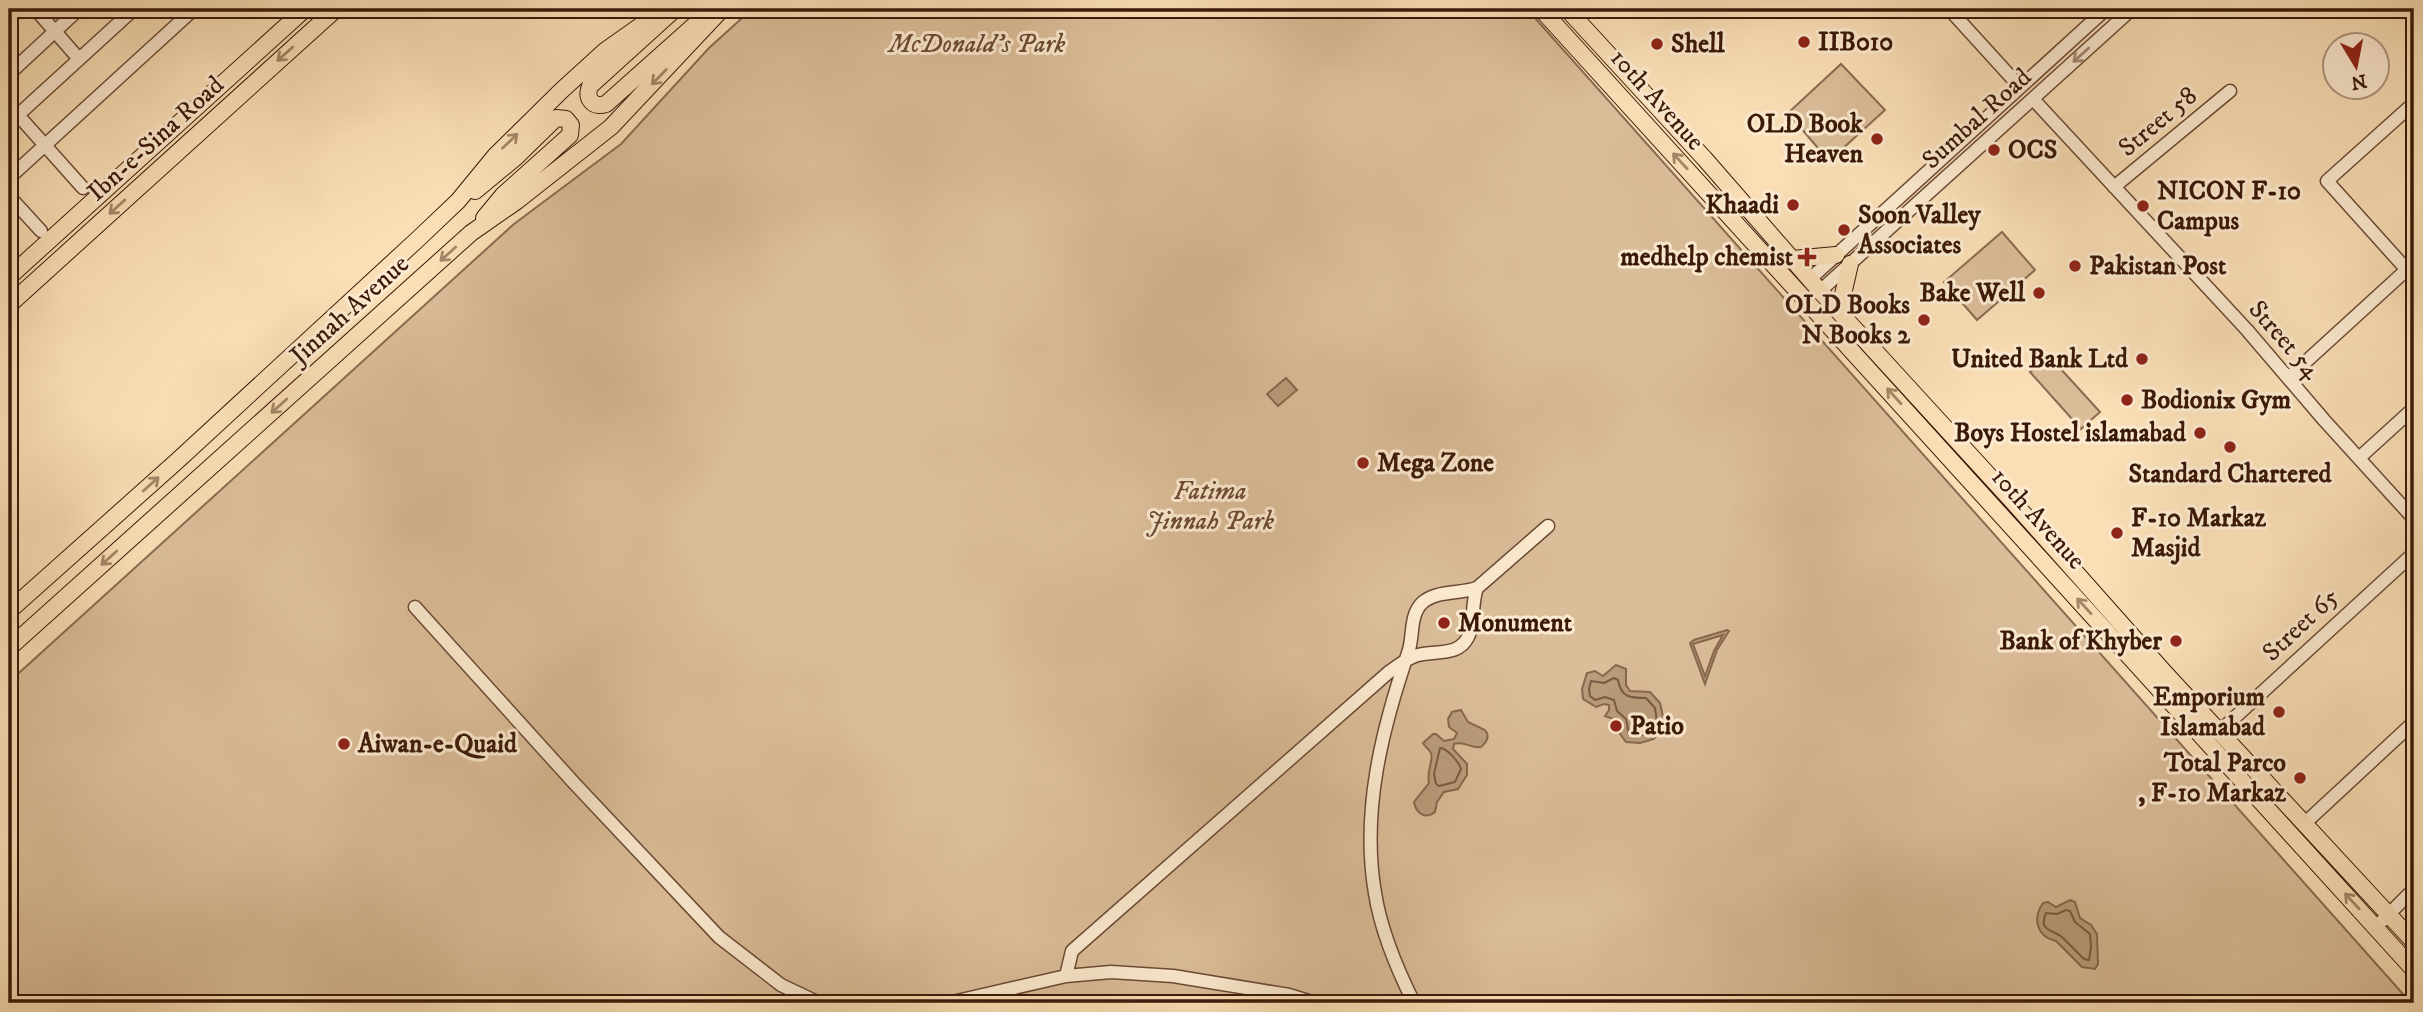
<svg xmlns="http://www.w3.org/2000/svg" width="2423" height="1012" viewBox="0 0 2423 1012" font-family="'IM FELL DW Pica',serif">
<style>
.green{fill:#dabd99;stroke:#8a6b51;stroke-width:2}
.water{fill:#b99c7b;stroke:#87684d;stroke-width:2;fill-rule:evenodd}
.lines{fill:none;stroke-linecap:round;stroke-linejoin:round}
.shore{stroke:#7a5a42;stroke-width:2}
.minor-casing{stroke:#6b4a34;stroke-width:15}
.major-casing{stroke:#3b1909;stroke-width:18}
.minor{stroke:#fcead0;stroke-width:12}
.major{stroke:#fadfb6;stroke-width:16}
.oneway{stroke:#a48668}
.oneway2{stroke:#a58c76}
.poi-dot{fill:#8f2418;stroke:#fcead0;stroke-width:2.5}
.labels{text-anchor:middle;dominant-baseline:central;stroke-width:6;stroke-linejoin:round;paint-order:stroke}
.poi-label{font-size:26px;font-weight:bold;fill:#3b1909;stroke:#fcead0;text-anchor:start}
.park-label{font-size:26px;font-style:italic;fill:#6b4a34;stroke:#fcead0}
.street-label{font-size:26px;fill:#3b1909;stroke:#fcead0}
</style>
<rect width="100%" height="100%" fill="#fadfb6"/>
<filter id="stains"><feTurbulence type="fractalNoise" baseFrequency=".00286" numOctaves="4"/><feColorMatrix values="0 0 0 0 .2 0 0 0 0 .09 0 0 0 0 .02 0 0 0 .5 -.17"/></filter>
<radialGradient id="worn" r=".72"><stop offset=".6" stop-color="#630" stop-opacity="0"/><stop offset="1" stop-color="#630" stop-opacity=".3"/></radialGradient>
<path class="green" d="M752,9H1527L2411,1003H9V682L514,224L621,144L709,48Z
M1841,64L1885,110L1829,161L1788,113Z
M2002,232L2035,270L1977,320L1944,282Z
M2049,356L2100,412L2081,429L2030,372Z"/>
<path class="water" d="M1286,378L1297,390L1278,406L1267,394Z
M1727,630L1729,631L1717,650L1705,684L1690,643L1694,640ZM1723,635L1714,651L1705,676L1693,644Z
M1616,665L1626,669V685L1630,691L1650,692L1660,703L1664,721L1654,739L1640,743L1626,742L1620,734L1619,721L1605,716L1609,710V705L1604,704L1596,707L1583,699L1582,689L1587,673L1595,671L1603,676Z
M1461,710L1468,722L1485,730C1490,736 1487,742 1481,747C1471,749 1464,740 1454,744L1453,749L1467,764V775L1458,789L1444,792L1437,802L1435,812C1425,820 1416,813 1414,802L1429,783C1426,772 1434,759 1431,753C1429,749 1425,747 1423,743L1433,734H1436L1444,741L1454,739L1457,733L1449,727L1448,719L1452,712Z
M2070,900L2075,902L2080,918L2091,925L2097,934L2098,964L2095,969L2082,967L2056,941C2037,937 2032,919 2043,903L2048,902L2056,907Z"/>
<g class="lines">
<path class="shore" d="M1614,678L1618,680C1621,698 1631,698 1646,698L1655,708L1657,722L1650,733L1639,736L1629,735L1626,719L1617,711L1614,700L1605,697L1595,700L1590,696L1589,689L1591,681L1604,683Z
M1440,748C1447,748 1459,762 1461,769L1455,782L1439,786L1436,784L1434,774Z
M2066,910L2070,911L2075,922L2090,934L2091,947L2089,960L2084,959C2077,952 2070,945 2063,938C2053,929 2038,932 2046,913L2057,914Z"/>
<g class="minor-casing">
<path id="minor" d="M25,9H27
M1949,9L2020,87
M37,11L79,59
M9,74L79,9
M2033,99L2247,330L2324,420L2414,519
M9,105L83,188
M18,115L134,9
M9,178L194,9
M2114,187L2230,91
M9,196L41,231
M2407,270L2327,181L2414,103
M1810,279L2106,9
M1820,291L2132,9
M2288,378L2414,263
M2359,458L2414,408
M415,607L574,783L719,937L781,985L819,1003
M2220,731L2414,553
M2304,824L2414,722
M2376,927L2414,889
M1066,976L1072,951L1389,672C1399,665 1407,658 1418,655C1436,650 1458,657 1468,637C1475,624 1471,604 1477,588
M948,1003L1066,976L1111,972L1173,976L1289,995L1315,1003
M1414,1003C1397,969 1381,932 1375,893C1361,812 1382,729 1408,653C1414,637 1409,616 1422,603C1436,590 1460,594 1477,588L1548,526"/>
</g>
<g class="major-casing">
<path id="major" d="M675,9L590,86C585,99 593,108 606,104L698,22
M1541,9L2414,970
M1567,9L1704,158L1820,291L2015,504L2165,673L2414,942
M475,191L515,158L556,118L566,119L571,125L570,135L503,195L484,218
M1792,259L1836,255
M9,277L305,9
M9,305L336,9
M1839,312L1850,264
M9,611L176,462L418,239L458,201L495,156L562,90L606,50L664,9
M9,648L471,233L517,201L611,127L722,9"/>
</g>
<use href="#minor" class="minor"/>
<use href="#major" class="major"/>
</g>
<defs><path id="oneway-shaft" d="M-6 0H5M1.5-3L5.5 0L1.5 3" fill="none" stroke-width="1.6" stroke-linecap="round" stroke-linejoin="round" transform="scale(1.75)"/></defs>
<g class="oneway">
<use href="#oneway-shaft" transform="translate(285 54) rotate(138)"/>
<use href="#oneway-shaft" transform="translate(659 77) rotate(134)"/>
<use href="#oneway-shaft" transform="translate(510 141) rotate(-44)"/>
<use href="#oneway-shaft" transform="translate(1680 161) rotate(-133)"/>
<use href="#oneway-shaft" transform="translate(117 207) rotate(138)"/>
<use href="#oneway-shaft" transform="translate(448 254) rotate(138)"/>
<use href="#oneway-shaft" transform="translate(1894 396) rotate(-132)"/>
<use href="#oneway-shaft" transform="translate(279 406) rotate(138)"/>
<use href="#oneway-shaft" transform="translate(151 484) rotate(-42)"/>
<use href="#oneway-shaft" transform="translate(109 558) rotate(138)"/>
<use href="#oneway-shaft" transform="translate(2084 606) rotate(-132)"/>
<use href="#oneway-shaft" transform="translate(2352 901) rotate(-133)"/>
</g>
<use class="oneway2" href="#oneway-shaft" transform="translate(2081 55) rotate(138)"/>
<g class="poi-dot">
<circle cx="1804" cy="42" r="7"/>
<circle cx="1657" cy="44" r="7"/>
<circle cx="1877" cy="139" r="7"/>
<circle cx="1994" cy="150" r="7"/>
<circle cx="1793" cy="205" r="7"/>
<circle cx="2143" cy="206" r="7"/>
<circle cx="1844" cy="230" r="7"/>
<path d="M1803.5 246.5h7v7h7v7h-7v7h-7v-7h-7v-7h7z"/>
<circle cx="2075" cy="266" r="7"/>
<circle cx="2039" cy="293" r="7"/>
<circle cx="1924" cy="320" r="7"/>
<circle cx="2142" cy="359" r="7"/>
<circle cx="2127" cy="400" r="7"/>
<circle cx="2200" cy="433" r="7"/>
<circle cx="2230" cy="447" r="7"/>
<circle cx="1363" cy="463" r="7"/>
<circle cx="2117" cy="533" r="7"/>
<circle cx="1444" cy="623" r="7"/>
<circle cx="2176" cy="641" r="7"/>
<circle cx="2279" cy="712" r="7"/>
<circle cx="1616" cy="726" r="7"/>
<circle cx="344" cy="744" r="7"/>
<circle cx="2300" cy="778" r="7"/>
</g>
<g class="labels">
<g class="poi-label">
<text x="1818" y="42">IIB010</text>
<text x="1671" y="44">Shell</text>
<text x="1863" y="124" text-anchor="end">OLD Book<tspan x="1863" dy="30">Heaven</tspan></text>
<text x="2008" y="150">OCS</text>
<text x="2157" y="191">NICON F-10<tspan x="2157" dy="30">Campus</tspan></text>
<text x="1779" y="205" text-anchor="end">Khaadi</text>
<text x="1858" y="215">Soon Valley<tspan x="1858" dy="30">Associates</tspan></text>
<text x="1793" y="257" text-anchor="end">medhelp chemist</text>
<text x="2089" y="266">Pakistan Post</text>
<text x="2025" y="293" text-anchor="end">Bake Well</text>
<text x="1910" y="305" text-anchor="end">OLD Books<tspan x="1910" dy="30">N Books 2</tspan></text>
<text x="2128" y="359" text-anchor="end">United Bank Ltd</text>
<text x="2141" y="400">Bodionix Gym</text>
<text x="2186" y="433" text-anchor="end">Boys Hostel islamabad</text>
<text x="1377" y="463">Mega Zone</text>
<text x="2230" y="474" text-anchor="middle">Standard Chartered</text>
<text x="2131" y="518">F-10 Markaz<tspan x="2131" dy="30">Masjid</tspan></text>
<text x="1458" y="623">Monument</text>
<text x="2162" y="641" text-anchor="end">Bank of Khyber</text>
<text x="2265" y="697" text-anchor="end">Emporium<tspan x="2265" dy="30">Islamabad</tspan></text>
<text x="1630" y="726">Patio</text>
<text x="358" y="744">Aiwan-e-Quaid</text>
<text x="2286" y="763" text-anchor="end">Total Parco<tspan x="2286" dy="30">, F-10 Markaz</tspan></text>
</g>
<g class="park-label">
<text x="977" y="44">McDonald's Park</text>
<text x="1210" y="491">Fatima<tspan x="1210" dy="30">Jinnah Park</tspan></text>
</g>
<g class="street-label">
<text transform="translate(1657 100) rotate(48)">10th Avenue</text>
<text transform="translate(1977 119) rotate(-42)">Sumbal Road</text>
<text transform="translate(2158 122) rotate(-40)">Street 58</text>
<text transform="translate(156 139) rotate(-42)">Ibn-e-Sina Road</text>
<text transform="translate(350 310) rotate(-42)">Jinnah Avenue</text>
<text transform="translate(2284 340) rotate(49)">Street 54</text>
<text transform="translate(2038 519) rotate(48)">10th Avenue</text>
<text transform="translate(2301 625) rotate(-43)">Street 65</text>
</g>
</g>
<rect width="2423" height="1012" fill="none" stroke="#fadfb6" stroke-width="35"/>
<rect x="10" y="10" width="2402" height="991" fill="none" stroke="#3b1909" stroke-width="3.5"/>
<rect x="18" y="18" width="2388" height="977" fill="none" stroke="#3b1909" stroke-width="2"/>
<g transform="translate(2356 66) rotate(170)"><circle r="33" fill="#fcead0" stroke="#af9680" stroke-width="2"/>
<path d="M0-5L12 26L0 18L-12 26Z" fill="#8f2418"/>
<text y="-10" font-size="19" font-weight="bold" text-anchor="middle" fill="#3b1909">N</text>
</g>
<rect width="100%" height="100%" filter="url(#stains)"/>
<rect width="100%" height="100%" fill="url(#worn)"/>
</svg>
